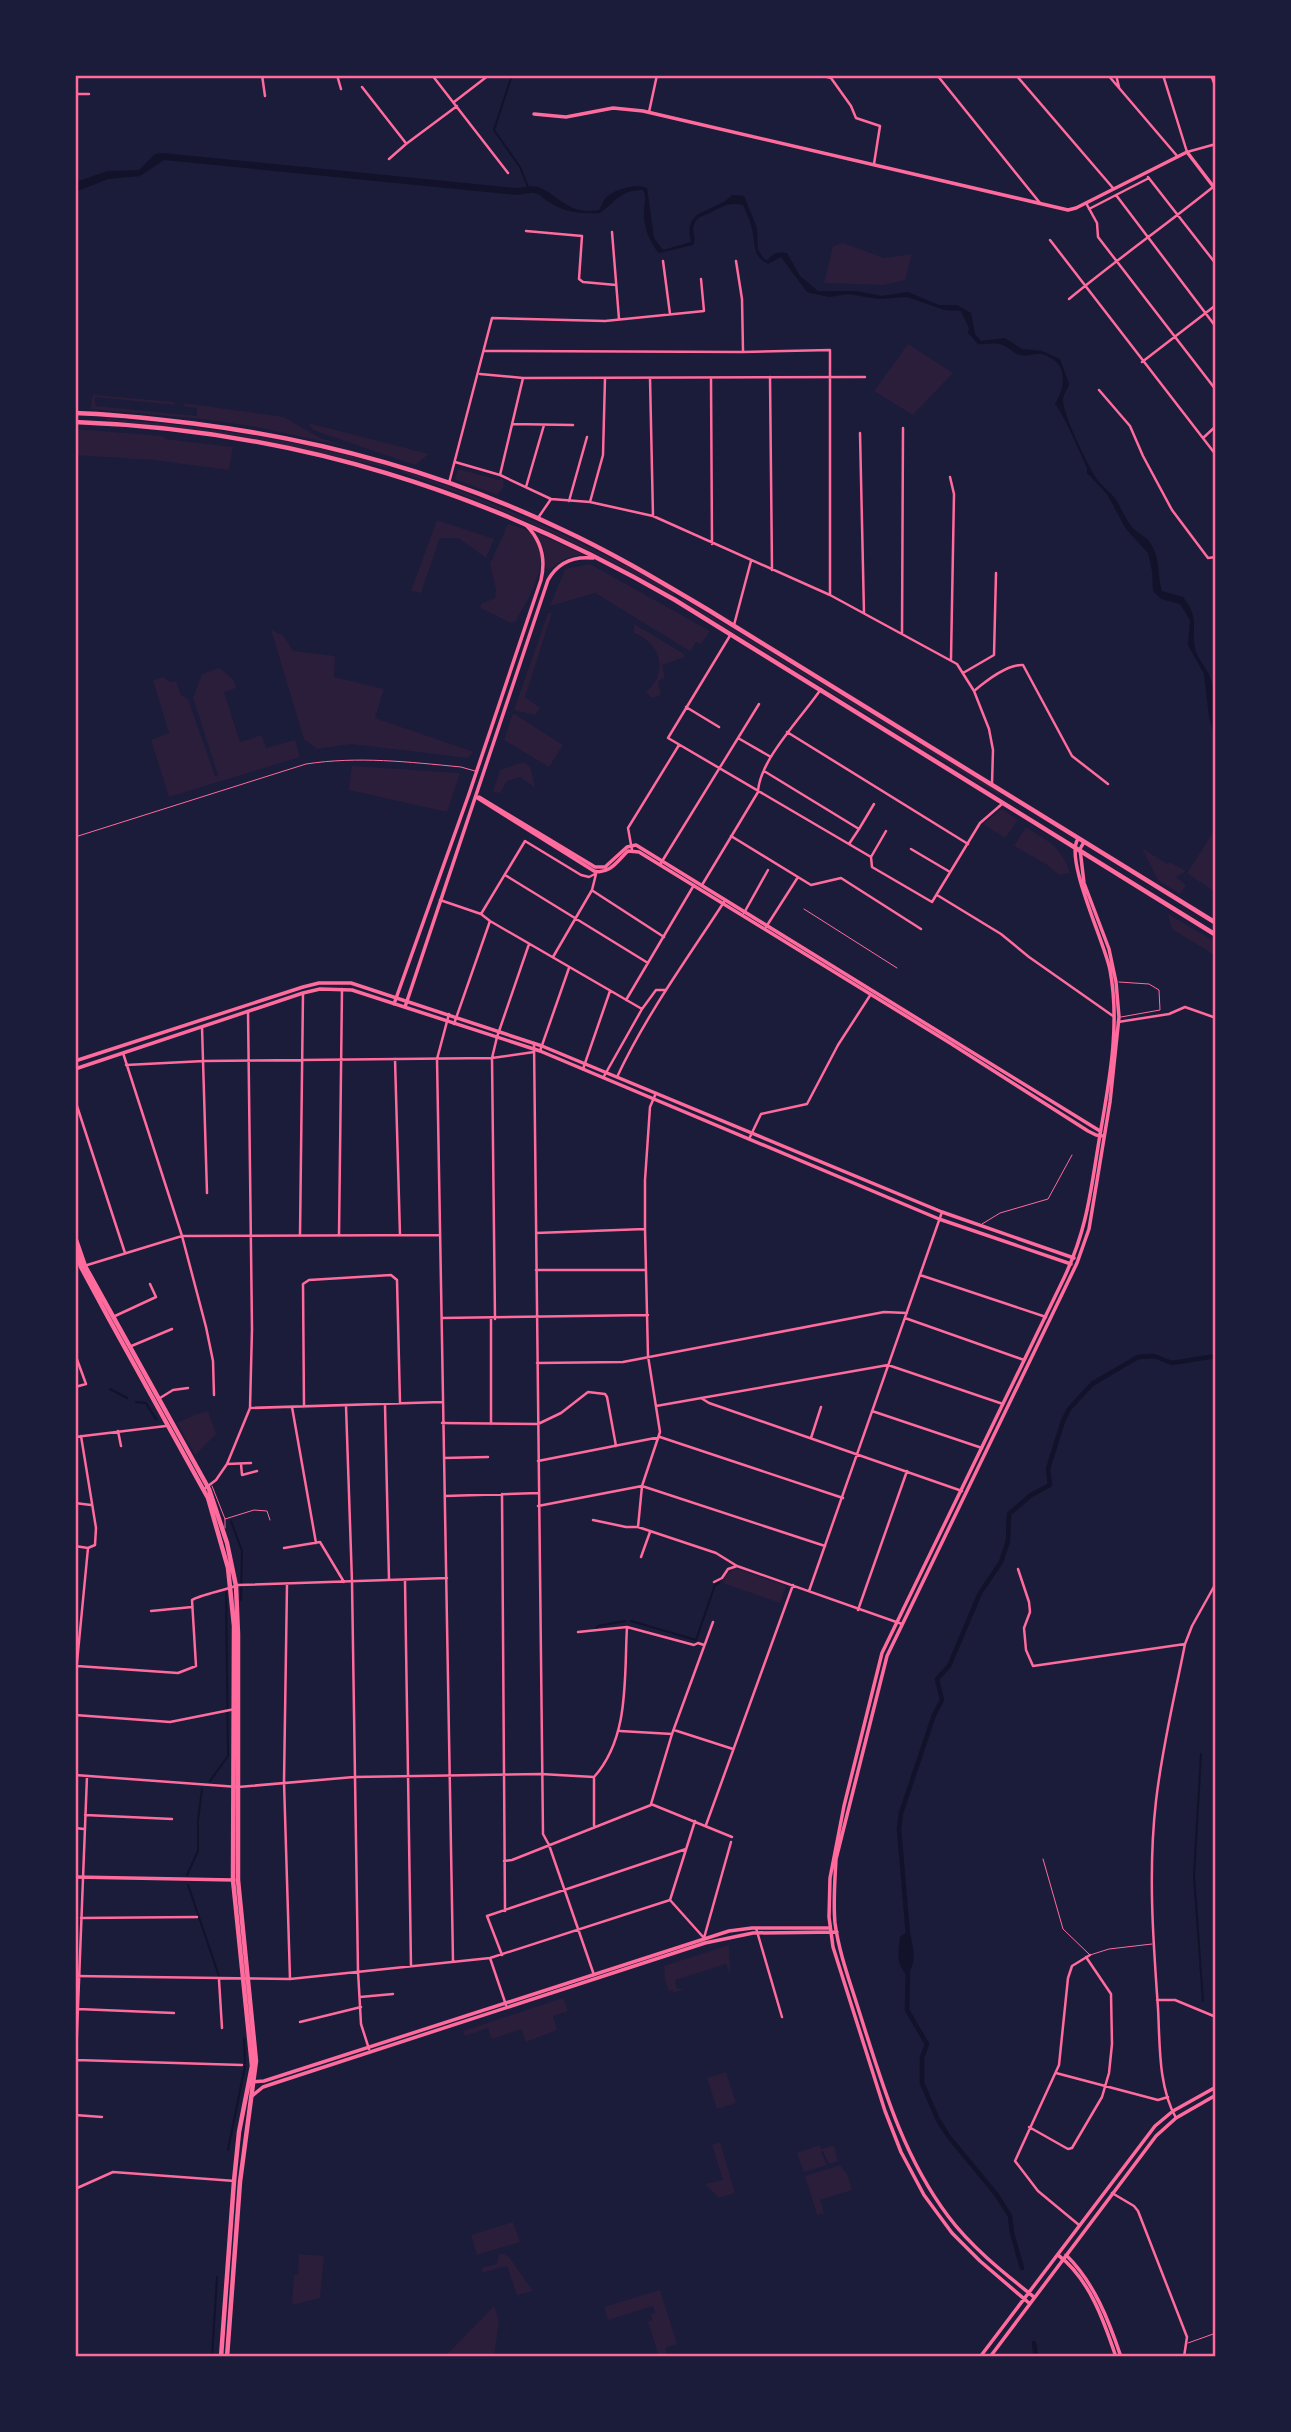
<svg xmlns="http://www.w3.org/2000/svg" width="1291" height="2432" viewBox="0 0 1291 2432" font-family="Raleway,sans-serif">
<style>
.green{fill:#2a1e3b}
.water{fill:#12122b}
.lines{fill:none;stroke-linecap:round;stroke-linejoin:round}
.stream{stroke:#12122b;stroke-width:2}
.canal{stroke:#12122b;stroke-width:4.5}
.service{stroke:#ff6b9d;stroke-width:1}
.minor{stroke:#ff6b9d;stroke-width:2.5}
.tertiary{stroke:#ff6b9d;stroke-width:3.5}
.secondary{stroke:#ff6b9d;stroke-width:3.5}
.primary{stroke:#ff6b9d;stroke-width:4.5}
.trunk{stroke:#ff6b9d;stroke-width:4.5}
.neatline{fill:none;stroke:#ff6b9d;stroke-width:2.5}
</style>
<rect width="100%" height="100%" fill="#1b1b3a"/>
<path class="green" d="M843,243L884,258L912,254L905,280L884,285L824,283L833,246Z
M908,344L953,373L913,415L874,391Z
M94,395L175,402V405L95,397V406L197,416V408L185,407L183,403L284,417L320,438L352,448L256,427L203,419L91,409L92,397Z
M106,418C201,426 296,439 388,466L387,468L247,437L106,420Z
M308,423L429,454L415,465L313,430Z
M75,429L163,436L165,439L233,447L229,470L154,460L75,455Z
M458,469L499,480L500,478L503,479L504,487L497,495L455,479Z
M402,470C497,502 586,543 674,592L673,595C586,545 496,505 401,472Z
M437,520L494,539L486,558L458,538H440L421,593L411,591Z
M508,524C515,526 524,528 529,532C557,557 528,598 516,621L511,623L480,608L481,604L495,598L496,589L490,564Z
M535,532L582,554L564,559L549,570L546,568L544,549Z
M590,564L710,631L701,644L696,642L690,651L595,593L550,606L565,569Z
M682,598L1001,793L999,795L681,600Z
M548,613H552L525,697L540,708L535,715L514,710Z
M634,624L684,654L685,657L662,665L665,678L658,681L661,695L652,698L646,692C669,673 661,643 634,633Z
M271,630L283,635L293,651L335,656L334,677L384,689L375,718L474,752L467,758L351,744L317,749L304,739Z
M219,668L233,679L236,688L224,692L240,742L262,735L266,748L295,740L300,757L169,797L151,740L169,733L153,680L163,677L170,682L176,681L181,695L188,699L215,776L218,775L193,698L202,674Z
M513,713L563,745L549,767L504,740Z
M523,762L530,766L535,787L520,777L507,781L500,793L493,792L500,770Z
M352,766L460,773L447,812L349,790Z
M1002,809L1018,820L1005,838L983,824Z
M1026,827C1048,841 1061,846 1070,873L1059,875L1046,864L1014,846Z
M1216,828V893L1187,873Z
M1142,848L1167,864L1169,862L1186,871L1176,877L1186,885L1180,894L1158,880Z
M1168,914L1216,942V956L1172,929Z
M208,1411L216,1434L195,1455L177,1423L194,1415Z
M735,1568L786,1586L780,1603L723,1583L726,1575Z
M729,1945L730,1974L726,1964L675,1980L677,1989H685L673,1993L672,1990L669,1991L665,1980L664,1966Z
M563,1998L568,2011L553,2016L557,2030L526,2042L521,2029L492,2039L488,2028L465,2036L463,2031Z
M726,2072L736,2103L717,2109L707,2078Z
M720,2142L735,2193L719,2198L705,2184L723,2180L712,2145Z
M819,2145L822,2149L834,2145L838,2161L829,2164L823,2151L821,2152L827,2165L804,2172L797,2153Z
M840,2165L847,2174L852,2190L820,2200L824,2213L817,2215L805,2176Z
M513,2222L520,2242L477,2255L471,2235Z
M299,2254L324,2256L320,2298L292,2305L294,2275H298Z
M499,2254H504L509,2257L533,2291L517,2295L507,2266L481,2273L483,2267L497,2264Z
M660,2290L677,2344L665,2348L668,2357H659L648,2322L652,2320L651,2314L655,2313L653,2306L608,2320L604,2307Z
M494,2306L499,2321L494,2357H444Z"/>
<path class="water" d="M162,153L516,188C523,188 531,185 538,187C559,195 569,216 599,210C601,207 602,203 604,200C612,189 636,183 647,188L654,238L663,250L691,242C682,207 716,213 732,195L744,196L757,228L758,250L764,259L768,260C773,252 779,252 787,253L800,276L818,291H856L882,296L908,292L939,305H957L971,313L975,334L981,341L1005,338L1022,349L1042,351L1060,359L1069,384C1068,389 1064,393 1063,398C1061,411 1088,466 1096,478C1101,486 1109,491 1115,498C1121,507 1124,517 1131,526C1137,533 1146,536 1151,544C1161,561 1157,575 1162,591L1183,597C1200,620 1191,624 1195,648C1197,659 1206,666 1210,677C1217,698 1216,720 1216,742L1209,717L1204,674L1188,645L1190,620L1180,604L1161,599L1153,591L1152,571L1148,553L1126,529L1107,494L1087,473V468C1081,454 1063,413 1055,404C1066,386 1069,362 1042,354C1035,353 1027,357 1020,355C1013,353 1007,346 1000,344C993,342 985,345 978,344L968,333L969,328L961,311L945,310L907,297L879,299L848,294L829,297L807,292L781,257L768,264C754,257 755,247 753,234C752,225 747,214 743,205C729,202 723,206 712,212C705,216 698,215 694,224C691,232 697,237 693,245L659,253C650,243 643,226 644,211C644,203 647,198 643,190C622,189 615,202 600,213C585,214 568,213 554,205C536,195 542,190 518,195L164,160L140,176L108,179L75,192V182L108,171L139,170L155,154Z
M907,1932L910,1933C913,1946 918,1966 906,1974C896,1964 898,1951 900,1937Z"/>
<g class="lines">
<path class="stream" d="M512,75L494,130L520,167L528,187
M928,75L935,78
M110,1389L127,1398
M136,1402L146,1403L156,1419
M231,1521L242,1551L241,1600
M631,1621L696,1640L715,1585L719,1583
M596,1629L598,1626L625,1621
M1201,1754L1194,1876L1203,2001
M210,1781L228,1756L226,1593
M187,1875L198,1851V1820L202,1789
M188,1885L219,1976
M244,2038L245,2063
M228,2150L245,2066
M212,2357L217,2277"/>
<path class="canal" d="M908,1935L899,1829L901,1813L934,1715L942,1700L937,1679L949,1666L980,1593L1001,1562L1008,1541L1009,1514L1031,1495L1050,1485L1048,1469L1063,1421L1069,1409L1092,1384L1138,1357L1154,1356L1172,1363L1216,1356
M908,1968L907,2010L927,2044L922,2058V2083L938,2120L949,2137L996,2194L1010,2216L1012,2233L1022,2268
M1034,2343L1036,2357"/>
<path class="service" d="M75,837L306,764C358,756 409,762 461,767L475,771
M804,909L897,968
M1119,982L1149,984L1159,990L1160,1010L1121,1017
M982,1224L1000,1213L1048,1199L1072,1155
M212,1486L225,1519V1528
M225,1519L254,1510L267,1511L270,1520
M1043,1859L1063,1929L1090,1955L1109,1949L1152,1944
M1188,2343L1216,2333"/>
<path class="minor" d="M262,75L265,96
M337,75L341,89
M432,75L508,173
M820,75L831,78L851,106L856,118L880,126L874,164
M937,75L1040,203
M1016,75L1113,188
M1108,75L1178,157
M1116,75L1119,87
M1163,75L1187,152L1216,144
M1211,75L1216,88
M362,87L405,142
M75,94H89
M454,102L489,75
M649,112L657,75
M389,159L406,144L457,106
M1148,177L1216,264
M1149,178L1116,195L1216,327
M1086,203L1097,223L1098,237L1216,390
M1089,209L1116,195
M526,231L582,236L579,279L583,282L616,285
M612,232L619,319
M1050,240L1216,455
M663,261L670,314
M736,261L742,299L743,351
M1069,299C1116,260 1166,225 1213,187
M484,351L743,352L830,350V595
M1142,362L1216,305
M480,374L523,378L865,377
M770,377L772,570
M650,378L653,516
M711,379L712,544
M1099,390L1130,426L1143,456L1172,510L1208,558L1216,557
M512,424L573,425
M860,433L864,613
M1203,438L1216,426
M455,462L500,475L551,499L590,502L653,516L830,595L957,664L974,691L989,729L993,750L992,784
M500,475L523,378
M950,477L954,494L951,659
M449,483L492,318L605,321L704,311L701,279
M526,487L544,425
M569,501L587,437
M590,502L603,455L605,378
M538,518L551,499
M734,625L751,561
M731,634L668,738L871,857
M902,634L903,428
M963,673L994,655L996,573
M974,691C986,681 1007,664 1023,665L1072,756L1108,784
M686,707L719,727
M787,732L968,844
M738,738L771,757
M764,771L859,829L849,844
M859,829L874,804
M886,831L871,857L872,867L932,902L980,823L1002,804
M731,836L811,885L841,878L921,929
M911,849L950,872
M632,850L628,828L679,745
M661,863L759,704
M505,875L648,963
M702,885L758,792C759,760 803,716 821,689
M593,891L664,937
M937,895L1001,934L1029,957L1113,1016
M440,900L481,914L490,921L642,1009
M744,913L768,870
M481,914L525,841L581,875L589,877L595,874
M766,927L798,877
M553,957L592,890L596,874
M626,1000L694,885
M449,1014L437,1059L453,1961
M1118,1022L1169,1014L1185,1007L1216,1018
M454,1024L490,921
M202,1027L207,1193
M534,1043L543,1834L549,1845L594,1975
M540,1051L569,968
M123,1053L182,1236L206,1327L213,1361L214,1395
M395,1059L400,1235
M126,1065L204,1061L492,1058L534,1052
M583,1069L610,991
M617,1077C646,1015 687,959 724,902
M603,1078L642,1009L656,990H665
M75,1100L125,1253
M749,1139L761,1114L807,1104L838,1045L871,994
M536,1233L645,1229
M300,1235L303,993
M339,1236L342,989
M84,1266L182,1236L440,1235
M536,1270H645
M920,1275L1046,1317
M115,1316L156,1297L150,1284
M442,1318L648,1315
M905,1318L1024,1360
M491,1319V1424
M495,1319L492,1058L497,1037L529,944
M129,1347L172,1329
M75,1354L86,1384L75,1387
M537,1363L623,1362L884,1312L907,1313
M160,1398L173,1390L188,1388
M701,1398L709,1403L962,1491
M385,1405L389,1580
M346,1406L352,1582L358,1971L361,2024L369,2049
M656,1406L888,1365L1003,1404
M292,1407L316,1543
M304,1407L303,1284L309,1280L391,1275L397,1280L400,1403
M250,1408L442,1402
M872,1411L982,1448
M442,1423L538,1424L561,1413L588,1392L605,1394L607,1397L616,1446
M118,1431L121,1446
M81,1436L96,1528L95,1545L88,1548
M75,1437L166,1426
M811,1438L821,1407
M444,1458L488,1457
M538,1461L660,1437L843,1498
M227,1464L251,1463
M241,1464L242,1475L257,1471
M204,1489L216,1480L227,1464L250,1408L252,1329L248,1011
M502,1494L505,1911
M445,1496L538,1493
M75,1503L91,1505
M538,1506L642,1486L825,1546
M593,1520L626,1527H638L716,1553L737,1566L902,1624
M638,1527L642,1486L660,1432L648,1356L645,1229V1180L650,1107L656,1093
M75,1546L88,1548
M284,1548L320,1542L344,1582
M641,1557L650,1532
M1018,1569L1029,1602L1030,1612L1024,1628L1026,1650L1033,1666L1185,1644
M405,1581L411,1966
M714,1582L722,1578L728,1569L737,1566
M287,1584L284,1782L290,1979
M809,1591L942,1212
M858,1610L907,1471
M151,1611L192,1607
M578,1632L627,1627L694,1645L698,1643L704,1645
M77,1666L178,1673L196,1666L192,1600C199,1595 226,1590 238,1585L447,1578
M75,1683L88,1548
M75,1715L170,1722L235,1709
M674,1730L733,1749
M620,1731L672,1734
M75,1775L238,1787L354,1777L541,1774L594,1777
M651,1804L672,1734L713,1622
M651,1804L732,1837
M85,1815L172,1819
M706,1825L793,1585
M594,1826V1777C630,1737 624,1677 627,1627
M75,1828L84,1829
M504,1861L512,1860L651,1805
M670,1900L695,1821
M670,1900L704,1938
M81,1918L197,1917
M756,1928L782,2017
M704,1938L731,1842
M502,1955L487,1916L686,1849
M490,1958L506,2005
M75,1976L290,1979L490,1958L670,1900
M219,1980L222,2028
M360,1997L393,1994
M1157,2000H1175L1216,2017
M78,2009L174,2013
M300,2022L361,2007
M76,2060L242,2065
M1056,2073L1158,2100L1168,2097
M75,2084L87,1776
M75,2115L102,2117
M1176,2118C1158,2086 1160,2044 1158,2008C1153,1939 1148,1870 1156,1801C1162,1748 1175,1695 1185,1644L1192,1626L1216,1583
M1029,2127L1068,2149L1072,2148L1102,2097L1109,2073L1112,2044L1111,1994L1086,1957
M75,2189L113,2172L235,2181
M1112,2193L1134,2206L1138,2211L1187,2337L1184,2357
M1079,2225L1038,2191L1015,2161L1059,2065L1068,1978L1072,1966L1090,1955"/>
<path class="tertiary" d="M534,114L566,117L613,108L643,111L1068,210L1076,208L1187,152L1216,190
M476,797L594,871C610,875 618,860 628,851L639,852L950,1043L1088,1131L1096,1135L1103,1136
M479,797L595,867H605L627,847L636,845L1100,1131
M75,1877L234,1880"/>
<path class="secondary" d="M394,1004L469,794L541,580C546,559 541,540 526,525
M405,1007L548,580C558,562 573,556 593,558
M75,1061L303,987L319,983H351L542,1046L942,1212L1074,1258
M75,1069L303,993L320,989L352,990L540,1051L939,1219L1071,1264
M252,2082L264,2081L729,1931L752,1928H829
M252,2096L263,2087L278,2082L705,1943L753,1933L837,1932
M1058,2255C1089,2278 1104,2321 1116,2357
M1066,2255C1094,2282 1109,2321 1121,2357
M1034,2297C1004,2273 971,2247 948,2216C902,2155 882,2083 859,2011C850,1982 839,1953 835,1923C833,1902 835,1880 836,1859L887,1656L1038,1344L1077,1263L1089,1229L1110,1102L1119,1017L1116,982L1109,949L1084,883L1080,849L1084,842
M1029,2303L980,2261L952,2233L924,2195L901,2152L885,2111L833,1947L829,1917L830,1878L844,1806L882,1653L1064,1278C1089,1225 1091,1186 1101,1129C1110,1077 1120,1023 1110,970C1105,943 1064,859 1078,839
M980,2357L1155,2126L1173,2111L1216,2087
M990,2357L1156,2136L1176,2118L1216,2095"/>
<path class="primary" d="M75,1237L85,1266L209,1489L227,1543L236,1586L238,1634V1880L256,2061L240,2182L227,2357
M75,1249L81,1267L109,1319L208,1498L228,1568L234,1626L233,1880L252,2066L239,2132L234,2181L221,2357"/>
<path class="trunk" d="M75,413C116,414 156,419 197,424C323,440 446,474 561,529C613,553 661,582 710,611L1216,923
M75,422C293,430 487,491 675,600L1216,935"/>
</g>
<rect width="1291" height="2432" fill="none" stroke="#1b1b3a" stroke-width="154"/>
<rect x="77" y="77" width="1137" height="2278" class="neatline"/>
</svg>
